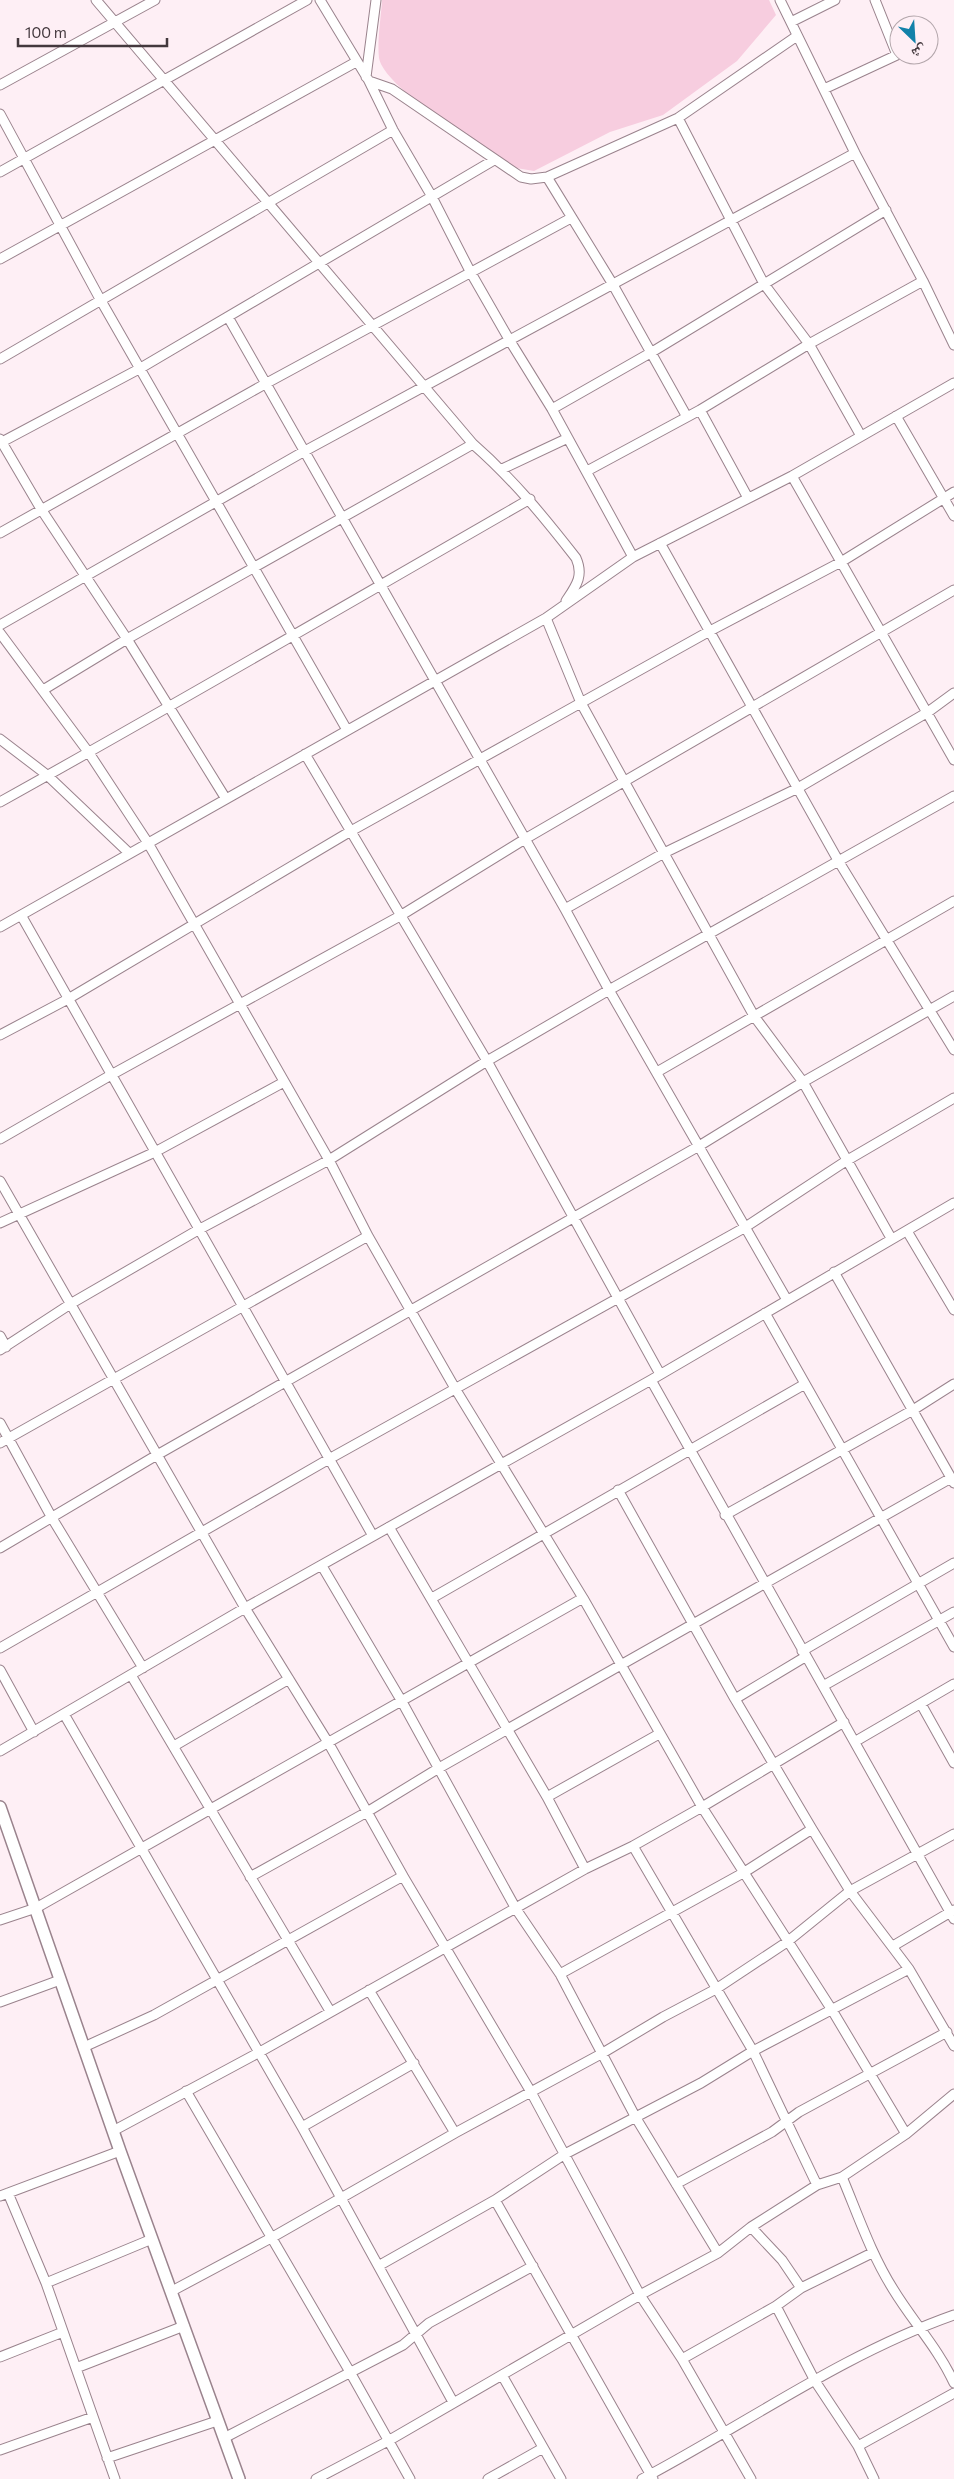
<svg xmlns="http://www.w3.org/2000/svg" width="954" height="2479" viewBox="0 0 954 2479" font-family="Commissioner,'Noto Naskh Arabic',sans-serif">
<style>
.green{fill:#f7cddf}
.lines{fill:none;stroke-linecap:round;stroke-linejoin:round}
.minor-casing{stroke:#9a838d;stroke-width:11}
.tertiary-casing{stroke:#9a838d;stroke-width:14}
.minor{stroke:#fff;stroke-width:9}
.tertiary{stroke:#fff;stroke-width:11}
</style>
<rect width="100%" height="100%" fill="#feeff5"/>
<path class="green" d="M382,0H769L776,15L737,61L663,115L610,132L534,171L516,168C487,149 385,90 379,58C377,40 381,18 382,0Z"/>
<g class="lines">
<g class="minor-casing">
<path id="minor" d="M96,0L473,444C513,479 544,517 576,558C584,576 576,586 566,601
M320,0L369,81L393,130L431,195L471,273L510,341L552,409L633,557
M780,0L855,153L923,281L954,345
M791,22L835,0
M366,77L376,0
M369,81L392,89L521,177L531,179L547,177L612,283L687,417
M0,85L155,0
M824,89L897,55L875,0
M0,114L100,299L347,730
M678,118L764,284L809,344L861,436
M0,172L307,0
M547,177L678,118L797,36
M0,259L356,62
M228,317L565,909L609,990L787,1300
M0,359L393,130
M552,409L652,352L886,210
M700,410L748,498
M896,416L954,516
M0,439L41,509L127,639L226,799
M0,443L139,369L494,160
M502,469L568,438
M587,471L700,410L809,344L923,281
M792,476L954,760
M0,533L265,384L571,218
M660,543L839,862L954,1050
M546,618L581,703L624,781L754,1016L803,1082L891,1238
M0,625L303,452L855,153
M0,633L89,753L148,843L329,1160L368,1236L456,1390L583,1598L702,1807L832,2010L906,2134
M43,690L127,639L473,444
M0,739L47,775L129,853
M305,754L487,1061L660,1374
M0,802C178,703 354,600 530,499
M565,909L664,853L798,788L928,712L954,693
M21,915L373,1536
M0,927L546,618L633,557L792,476L954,383
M0,1035L68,999L351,831L708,632L841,562L954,492
M657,1072L954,901
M0,1139L111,1075L400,916L525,839L954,590
M0,1181L245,1608L329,1744L403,1876L531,2092L640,2295L682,2359L751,2479
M0,1223L155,1152L284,1082
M907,1231L954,1310
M834,1272L954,1483
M765,1313L954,1647
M0,1336L6,1347
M0,1350L72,1303L198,1230L329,1160L487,1061L609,990L954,796
M651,1380L954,1919
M0,1423L52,1518L143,1668
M0,1443L368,1236
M618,1490L735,1699L812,1829L850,1891L909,1969L954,2046
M725,1515L913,1410L954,1384
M389,1527L547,1797L585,1869
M0,1548L157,1455L699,1146L803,1082L954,996
M322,1566L401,1700L516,1909L560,1974L636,2118L718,2253
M432,1598L805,1384
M0,1648L329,1459L744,1228L846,1161L954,1098
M802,1651L954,1563
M0,1670L34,1732
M131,1675L330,2011
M823,1686L954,1612
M735,1699L805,1657
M921,1704L954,1763
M64,1714L302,2127L453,2402
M856,1741L954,1684
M174,1746L289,1679
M0,1751L245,1608L651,1380L954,1203
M547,1797L659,1734
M633,1846L753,2051L817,2185
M250,1877L367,1812L439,1768L951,1478
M0,1920L36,1908L583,1598
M893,1946L954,1910
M560,1974L743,1873L812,1829
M369,1990L455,2133
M0,2002L60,1980
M84,2047L154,2015L403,1876
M186,2091L350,2372L410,2479
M302,2127L414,2063
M113,2131L258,2053L585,1869L633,1846L702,1807L844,1722
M842,2177C858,2215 871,2254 893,2289C913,2322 938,2348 954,2383
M676,2184L772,2132L799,2112L947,2032
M8,2193L46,2283L115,2479
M0,2196L120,2151
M495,2200L653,2479
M751,2227L782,2260L801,2288
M380,2265L495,2200L565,2154L701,2083L753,2051L909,1969
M46,2283L152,2239
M172,2291L271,2238L455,2133L601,2054L663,2017L716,1989L787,1942L850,1891L954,1834
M776,2306L815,2381L858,2446L874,2479
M0,2357L63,2332
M682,2359L776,2306L801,2288L872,2253
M76,2368L184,2326
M502,2375L561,2479
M224,2438L403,2345L429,2323L533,2266
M858,2446L954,2393
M0,2450L93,2417
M107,2458L217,2421
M316,2479L388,2441L640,2295L718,2253L751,2227L817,2185L842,2177L906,2134L954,2094
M488,2479L543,2448
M642,2479C746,2424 843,2354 954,2315"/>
</g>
<g class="tertiary-casing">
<path id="tertiary" d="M0,1807L120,2151L239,2479"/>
</g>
<use href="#minor" class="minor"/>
<use href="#tertiary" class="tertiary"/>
</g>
<g transform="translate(914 40) rotate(155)"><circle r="24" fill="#feeff5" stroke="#b3a6ab"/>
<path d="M0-4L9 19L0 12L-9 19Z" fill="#1281a9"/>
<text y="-8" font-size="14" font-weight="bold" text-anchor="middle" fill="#43383d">ش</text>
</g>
<path d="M18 38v8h149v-8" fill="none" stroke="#43383d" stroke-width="2.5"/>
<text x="25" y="38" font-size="15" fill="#43383d" stroke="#feeff5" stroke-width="4" paint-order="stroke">100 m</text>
</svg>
